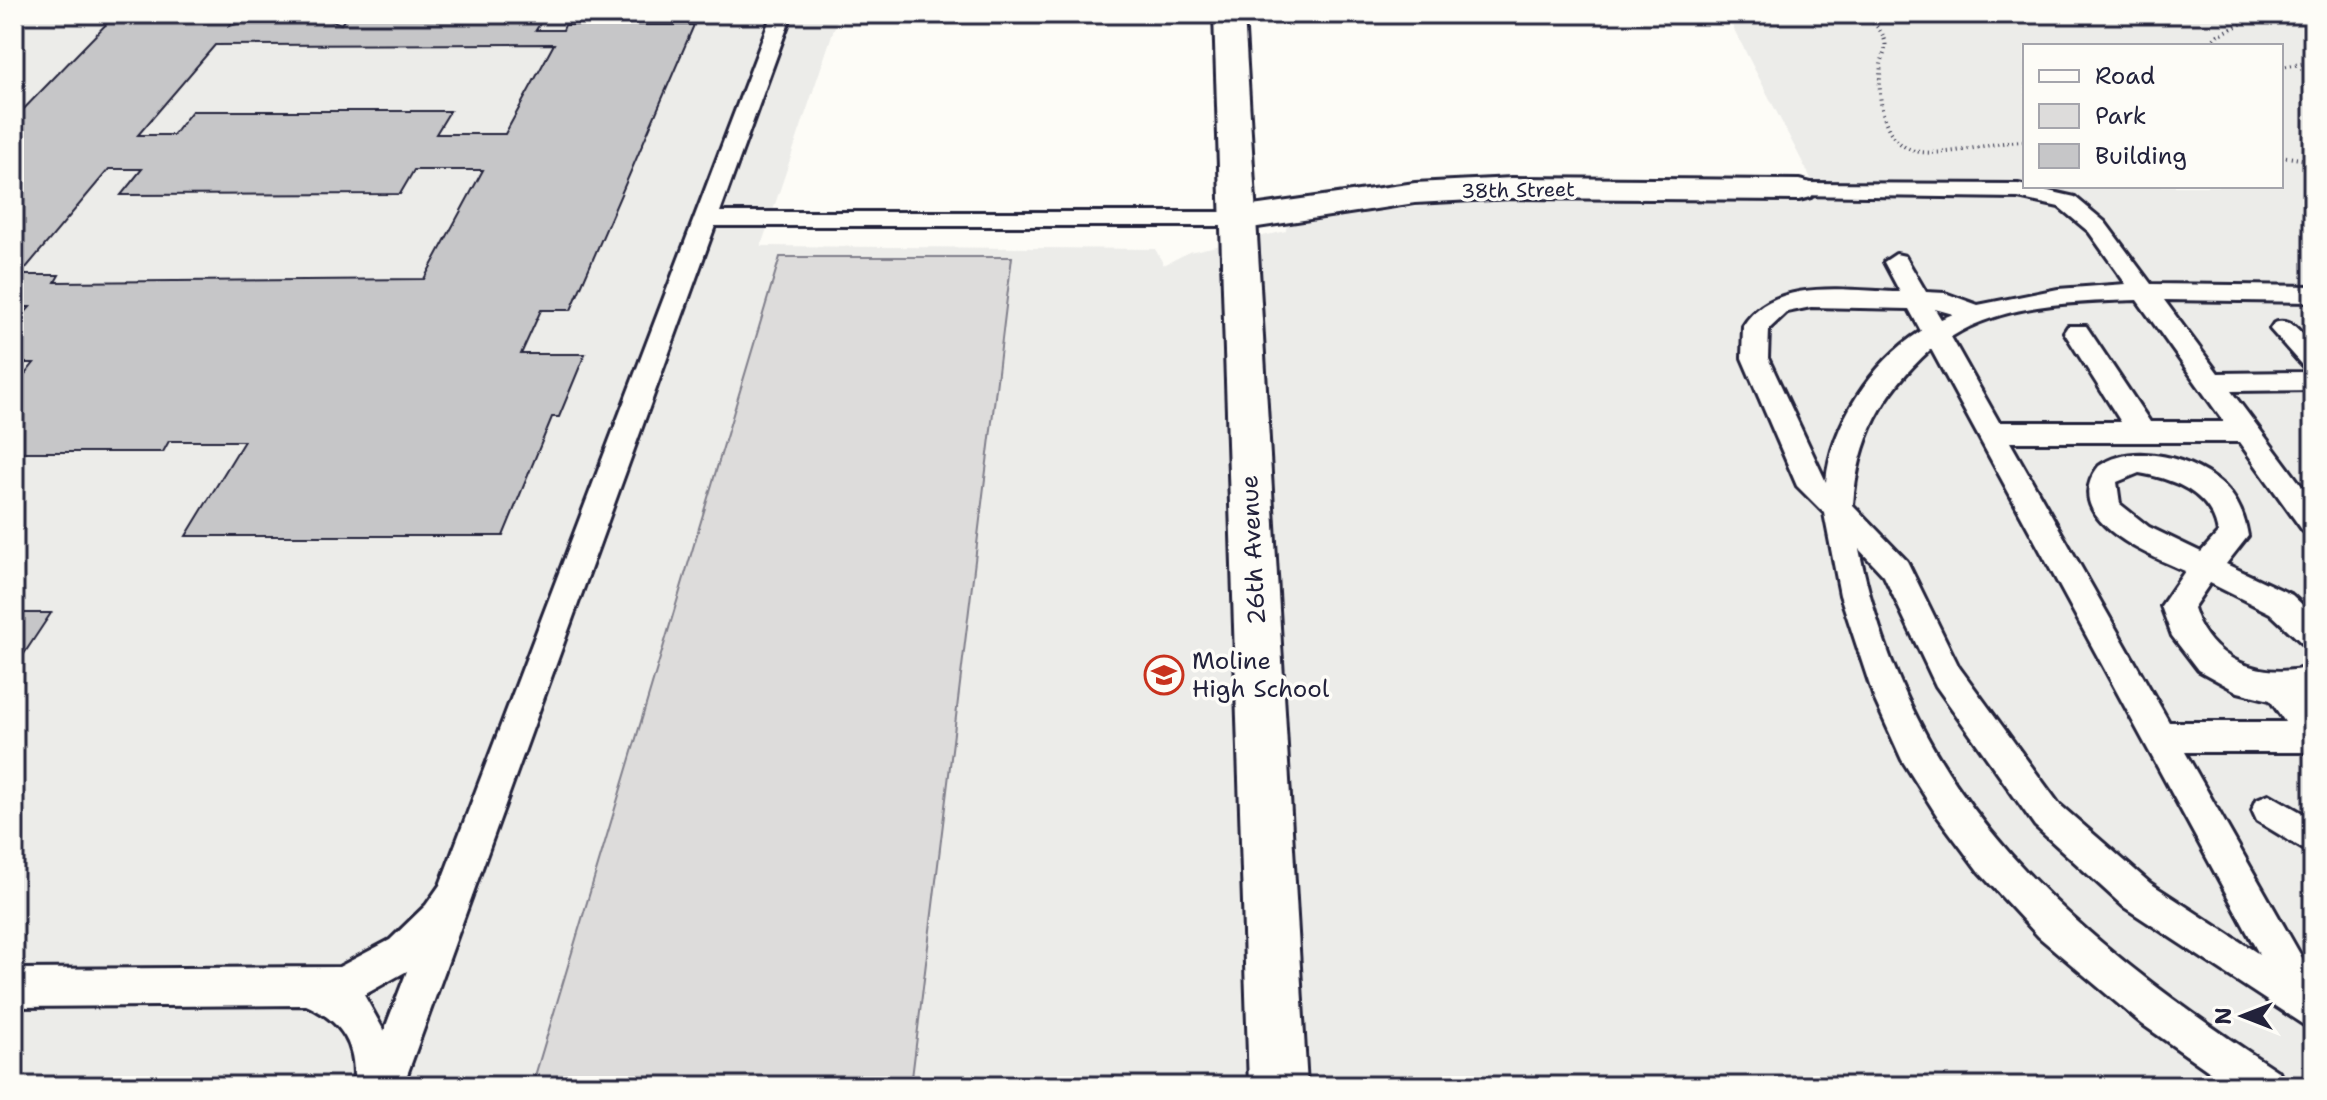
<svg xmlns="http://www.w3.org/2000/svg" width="2327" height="1100" viewBox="0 0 2327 1100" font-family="'Shantell Sans',sans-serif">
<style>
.built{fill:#ecece9;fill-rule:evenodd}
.green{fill:#dddcdb;stroke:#807f8b;stroke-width:2}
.building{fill:#c6c6c8;stroke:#22223b;stroke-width:2;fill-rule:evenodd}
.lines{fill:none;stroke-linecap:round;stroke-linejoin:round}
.service-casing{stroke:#22223b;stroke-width:6}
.minor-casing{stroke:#22223b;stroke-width:6}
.tertiary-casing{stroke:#22223b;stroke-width:6}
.path{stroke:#22223b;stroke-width:4;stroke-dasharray:1 4;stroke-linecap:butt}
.service{fill:#fdfcf7;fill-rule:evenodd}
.minor{fill:#fdfcf7;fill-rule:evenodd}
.tertiary{fill:#fdfcf7;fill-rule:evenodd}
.labels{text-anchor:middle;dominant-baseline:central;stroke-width:7;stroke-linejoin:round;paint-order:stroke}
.far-street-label{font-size:20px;fill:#22223b;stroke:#fdfcf7}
.street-label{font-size:24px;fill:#22223b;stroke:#fdfcf7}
.poi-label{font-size:24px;fill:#22223b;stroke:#fdfcf7;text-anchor:start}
</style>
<rect width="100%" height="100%" fill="#fdfcf7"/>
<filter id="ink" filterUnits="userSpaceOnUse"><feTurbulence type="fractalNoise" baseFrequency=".0125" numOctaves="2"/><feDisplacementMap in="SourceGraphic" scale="16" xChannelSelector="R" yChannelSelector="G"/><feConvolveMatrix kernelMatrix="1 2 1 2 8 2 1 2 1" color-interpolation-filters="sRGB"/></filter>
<g filter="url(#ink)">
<path class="built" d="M14,14H839L761,246L1155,249L1164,265L1189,252L1286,231L1287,222L1478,200L1557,197L1820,196L1726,14H2313V1086H14ZM2025,46H2281V186H2025Z"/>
<path class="green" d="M780,257H1012L911,1086H532Z"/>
<path class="building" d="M116,14H239L229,26L270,16H319L341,24L349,14H546L536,30H563L565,25H694L571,310H541L521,354H585L559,417H552L503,536H186L244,441H169L163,452H14V388L34,363H14V325L30,307H14V119ZM554,44L505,134H436L450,111H192L173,135H138L215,45ZM109,169H142L121,195L400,194L414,170H483L424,279L55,282L59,275H20Z
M14,613H51L14,669Z"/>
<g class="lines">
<g class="service-casing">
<path id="service" d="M772,14H792L720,212H1238L1250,219L1238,226H715L403,1086H353C358,1046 342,1021 306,1005L14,1007V969L339,967L390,940L426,905L440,885ZM407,971L384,1031L364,995Z
M1799,183L2018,184L2075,197L2105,222L2151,284L2313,286V302L2164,300L2218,373L2308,372L2270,329L2274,323C2293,317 2301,333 2313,347V390L2231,391L2313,501V534L2303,531L2239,442H2010L2169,722H2285L2270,700L2238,692L2198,670L2172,636L2161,606L2185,571C2149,555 2057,519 2099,466C2134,441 2195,458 2225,487C2238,500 2245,517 2248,536L2226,564L2292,595L2313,615V647L2302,643L2270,613L2210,583L2193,608C2209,661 2262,681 2313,666V694L2304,696L2313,710V752H2185L2313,977V1031L2124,907L2035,826L1936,686L1884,576L1859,549C1911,803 2073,937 2279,1072L2285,1086H2230L2142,1024L2039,937L1979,872L1938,817L1902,760L1874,698L1840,595L1824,513L1797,486L1742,358L1743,326C1774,276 1850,291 1900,292L1884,262L1896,254L1905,256L1926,292L1945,293L1978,305L2058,289L2126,284L2089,232L2059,207L2018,198L1791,195L1787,190L1791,185ZM2137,300L2224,422H2150L2086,326H2068L2064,332L2121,422H1999L1951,337C2004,303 2076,302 2137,300ZM1811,307L1909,309L1921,331C1872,362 1831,424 1826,482L1768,358L1769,329L1787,312ZM1935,309L1953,314L1941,319ZM1931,349L2259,954L2150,883L2059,804L1959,667L1907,561L1853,505C1858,439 1882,393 1931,349ZM2139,473C2175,479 2212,494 2218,533L2201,552L2149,527L2120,504L2117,482Z
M2269,794L2313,819V855L2257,821L2252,810L2257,799Z"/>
</g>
<g class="minor-casing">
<path id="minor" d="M1512,178L1799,180L1811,183L1816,190L1811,197L1799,200L1512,198L1415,203L1238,230L1226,227L1221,219L1226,211L1238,208L1415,183Z"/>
</g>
<g class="tertiary-casing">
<path id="tertiary" d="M1214,14H1244L1307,1086H1249Z"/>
</g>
<path class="path" d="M1861,14C1872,22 1881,27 1885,41C1887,48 1882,58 1881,65C1877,97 1881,146 1920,152C1954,156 1990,142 2025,141
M2207,46L2218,35L2262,14
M2281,67L2313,62
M2281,156L2313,161"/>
<use href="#service" class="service"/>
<use href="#minor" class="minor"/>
<use href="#tertiary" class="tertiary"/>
</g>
</g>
<defs>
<g id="school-ring" transform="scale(2)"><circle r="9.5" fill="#fdfcf7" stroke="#c8321e" stroke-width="1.5"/><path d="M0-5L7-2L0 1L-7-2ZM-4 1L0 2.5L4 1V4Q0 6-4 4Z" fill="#c8321e"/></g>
</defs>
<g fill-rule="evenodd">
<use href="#school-ring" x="1164" y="675"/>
</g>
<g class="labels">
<g class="far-street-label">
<text transform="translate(1518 190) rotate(-1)">38th Street</text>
</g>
<g class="street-label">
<text transform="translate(1253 550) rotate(-93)">26th Avenue</text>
</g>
<g class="poi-label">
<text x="1192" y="661">Moline<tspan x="1192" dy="28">High School</tspan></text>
</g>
</g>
<rect width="2327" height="1100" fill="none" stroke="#fdfcf7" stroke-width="48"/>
<rect x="24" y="24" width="2279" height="1052" fill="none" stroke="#22223b" stroke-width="3" filter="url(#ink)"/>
<rect x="2023" y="44" width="260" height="144" fill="#fdfcf7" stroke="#a5a5ac" stroke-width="2"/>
<rect x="2039" y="70" width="40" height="12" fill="#fdfcf7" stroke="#a5a5ac" stroke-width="2"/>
<text x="2095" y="84" font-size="24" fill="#22223b">Road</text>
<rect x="2039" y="104" width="40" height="24" fill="#dddcdb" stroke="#a5a5ac" stroke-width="2"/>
<text x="2095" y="124" font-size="24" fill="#22223b">Park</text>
<rect x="2039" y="144" width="40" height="24" fill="#c6c6c8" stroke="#a5a5ac" stroke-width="2"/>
<text x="2095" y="164" font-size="24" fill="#22223b">Building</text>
<g transform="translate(2243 1016) rotate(270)" stroke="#fdfcf7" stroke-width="6" paint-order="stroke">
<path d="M0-6L14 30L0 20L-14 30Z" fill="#22223b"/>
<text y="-12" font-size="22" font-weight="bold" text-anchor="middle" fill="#22223b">N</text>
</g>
</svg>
